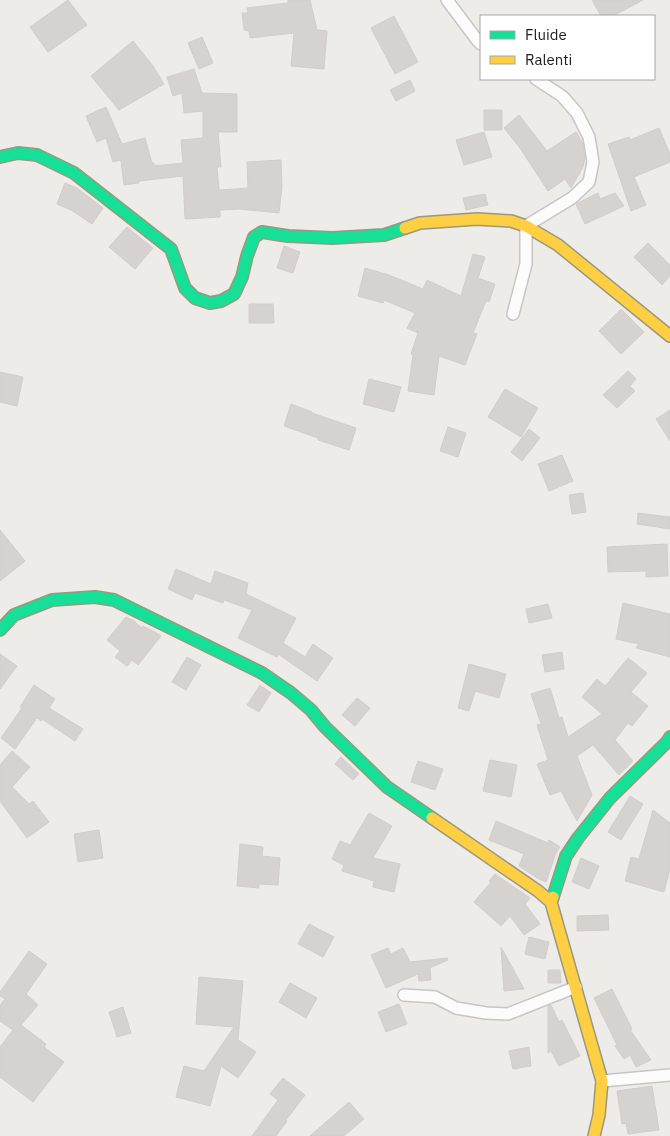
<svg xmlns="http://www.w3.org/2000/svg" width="670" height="1136" viewBox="0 0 670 1136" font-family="'IBM Plex Sans',sans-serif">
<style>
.building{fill:#d5d2d0;stroke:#d1cdca}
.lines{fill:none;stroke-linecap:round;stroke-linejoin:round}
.street-casing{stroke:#c7c6c5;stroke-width:14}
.fast-casing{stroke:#98997f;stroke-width:14}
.slow-casing{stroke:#98997f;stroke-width:14}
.street{stroke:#fcfcfc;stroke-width:11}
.fast{stroke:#16e098;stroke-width:11}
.slow{stroke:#ffcf43;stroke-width:11}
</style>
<rect width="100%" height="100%" fill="#eeece9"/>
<path class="building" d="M68,0L87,25L48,52L30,27Z
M288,0H310L317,30L327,31L324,69L291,66L294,33L250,38L249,31L244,30L242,13H248L247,8L288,3Z
M592,0H643L613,16H601Z
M394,16L418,62L395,74L371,28Z
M202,37L213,63L199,69L188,43Z
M133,41L153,66L164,84L119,110L91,76Z
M194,69L202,93L237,94V132H218L221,167H217L219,190L248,188L247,162L281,160L282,188L279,213L239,209L220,210V217L185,219L183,176L139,181V183L124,185L121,160L113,162L106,138L97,142L86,116L106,107L122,144L145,138L152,163H154V166L183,163L181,140L203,138V111L184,113L182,93L173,96L167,77Z
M410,80L415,91L396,101L390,90Z
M484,110H502V130H484Z
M519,115L547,151L576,132L582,142L585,158L583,167L571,188L565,179L548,191L520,148L504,128Z
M659,128L670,154V162L634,177L646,205L631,211L608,144L629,137L630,140Z
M484,132L492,157L464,165L456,140Z
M65,183L77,188L103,208L92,224L71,210L57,204Z
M598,193L600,199L615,193L624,206L585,224L576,204Z
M485,194L488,205L466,210L463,198Z
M127,227L153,248L135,269L109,247Z
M648,243L670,265V276L662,285L634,257Z
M284,246L300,252L293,273L277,268Z
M473,254L485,257L478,278L495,284L489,302L486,301L473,333L477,334L465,365L439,356L434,395L408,391L413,355L411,354L418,333L407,328L415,313L384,300L383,303L358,296L365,268L389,275L423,289L427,280L461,296Z
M249,304H273L274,323H249Z
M621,309L644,332L621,354L599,331Z
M628,371L636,379L630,386L635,391L617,408L603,395Z
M0,372L23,377L17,406L0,402Z
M369,379L401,387L394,412L363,404Z
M505,389L538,408L521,437L488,417Z
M291,404L312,412V413L356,428L349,450L318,440V438L284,426Z
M670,410V441L656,419Z
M448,427L466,433L458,457L440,451Z
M529,429L540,438L522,461L511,452Z
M562,455L573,481L549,491L538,464Z
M583,493L586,512L572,514L569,495Z
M638,513L670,517V529L637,524Z
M0,530L25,561L0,581Z
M667,544L668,576L646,577V571L608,572L607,547Z
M176,569L211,584L215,571L248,583L246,594L296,618L283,643L305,657L313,644L333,658L317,681L278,654L277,657L238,638L252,610L224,600L223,603L195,593L192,600L168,589Z
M623,603L670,614V657L636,648L639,644L616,639Z
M548,604L552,618L529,623L526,609Z
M126,617L134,621L142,628L143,626L155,632L161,636L138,665L132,660L127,666L115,657L120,651L107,640Z
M562,652L564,669L545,672L542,655Z
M0,654L17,666L0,689Z
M187,657L201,665L186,690L172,682Z
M628,658L647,673L631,692L648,706L632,726L628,723L615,740L633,761L619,775L593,745L577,756L592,795L577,821L561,791L550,795L537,764L548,760L537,725L541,724L531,694L550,688L559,718L562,717L568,737L602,714L582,697L597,679L605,686Z
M469,664L506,674L499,698L475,691L469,711L458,708Z
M34,685L55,699L49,708L83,729L75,741L42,719L41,721L37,718L15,749L1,738L22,708L20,707Z
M260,685L271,693L259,712L247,705Z
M357,698L370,708L355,726L342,715Z
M12,751L30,767L12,787L29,804L33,801L49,822L27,838L0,801V765Z
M341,757L359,774L353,780L335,764Z
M490,760L517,765L511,797L483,791Z
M418,761L443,769L435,790L411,782Z
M630,796L643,804L621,840L608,832Z
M653,810L670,823V869L664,892L625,881L631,857L639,859Z
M369,813L392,826L373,858L400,864L394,892L373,887L374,881L342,871L344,865L332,859L340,841L350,845Z
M496,821L548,843L549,840L560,847L556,853L546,882L537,878L519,866L524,854L489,840Z
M99,830L103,858L78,862L74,834Z
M240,844L263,847L262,856L280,858L278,885L259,884V888L237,886Z
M581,858L599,866L589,889L572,882Z
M495,874L530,898L525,904L540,924L524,935L510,916L501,926L474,902L491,882L489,881Z
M608,915L609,930L577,931V916Z
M309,924L334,937L323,957L298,944Z
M529,937L549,942L545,959L525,954Z
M501,947L524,989L504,991Z
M388,948L391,954L403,948L410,962L447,958L448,960L430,968L431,980L419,981L418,974L386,988L371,955Z
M29,951L47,964L26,994L38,1005L21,1025L46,1044L44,1047L64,1062L33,1102L0,1077V1047L13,1030L0,1021V1005L5,999L0,996V992Z
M548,970H560L561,983H548Z
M199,977L243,981L238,1040L256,1052L238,1078L221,1066L210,1106L176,1097L184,1066L204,1071L234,1027L196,1024Z
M290,983L317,998L306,1018L279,1002Z
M612,989L632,1029L630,1030L651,1060L636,1067L630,1055L624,1059L615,1046L617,1045L594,998Z
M399,1004L407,1024L386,1032L378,1012Z
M551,1005L559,1022L562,1020L580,1056L559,1066L551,1051L548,1053V1006Z
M123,1007L131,1033L117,1037L109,1012Z
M529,1047L531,1066L513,1069L509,1051Z
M283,1078L305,1095L286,1120L287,1121L276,1136H252L278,1100L270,1094Z
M652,1086L659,1130L628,1134L626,1123L622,1124L617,1091Z
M349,1102L364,1119L344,1136H310Z"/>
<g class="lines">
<g class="street-casing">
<path id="street" d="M447,0L477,40L481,44
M513,314L526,264V226L572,198L589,182L593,162L589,137L577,113L562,96L536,79
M404,995L435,997L456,1008L486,1013L508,1014L576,987
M602,1081L670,1075"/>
</g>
<g class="fast-casing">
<path id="fast" d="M0,157L18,153L37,155L74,173L171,249L185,288L195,298L210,303L221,301L234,294L242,277L247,256L254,237L262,232L288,236L332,238L384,235L405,228
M0,630L14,615L52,600L95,597L114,600L262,673L291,693L311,710L325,727L387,787L432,818
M553,897L566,856L578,838L610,798L667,742L670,737"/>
</g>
<g class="slow-casing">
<path id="slow" d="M405,228L420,223L477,219L511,221L526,226L558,245L670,336
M432,818L538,891L551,902
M553,897L551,902L602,1081L599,1115L594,1136"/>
</g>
<use href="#street" class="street"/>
<use href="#fast" class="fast"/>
<use href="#slow" class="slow"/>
</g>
<rect x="480" y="15" width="175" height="65" fill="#ffffff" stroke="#a6a6a6"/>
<rect x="490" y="31" width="25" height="8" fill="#16e098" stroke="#a6a6a6"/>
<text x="525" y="40" font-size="15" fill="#202020">Fluide</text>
<rect x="490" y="56" width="25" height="8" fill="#ffcf43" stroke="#a6a6a6"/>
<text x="525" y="65" font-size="15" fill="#202020">Ralenti</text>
</svg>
